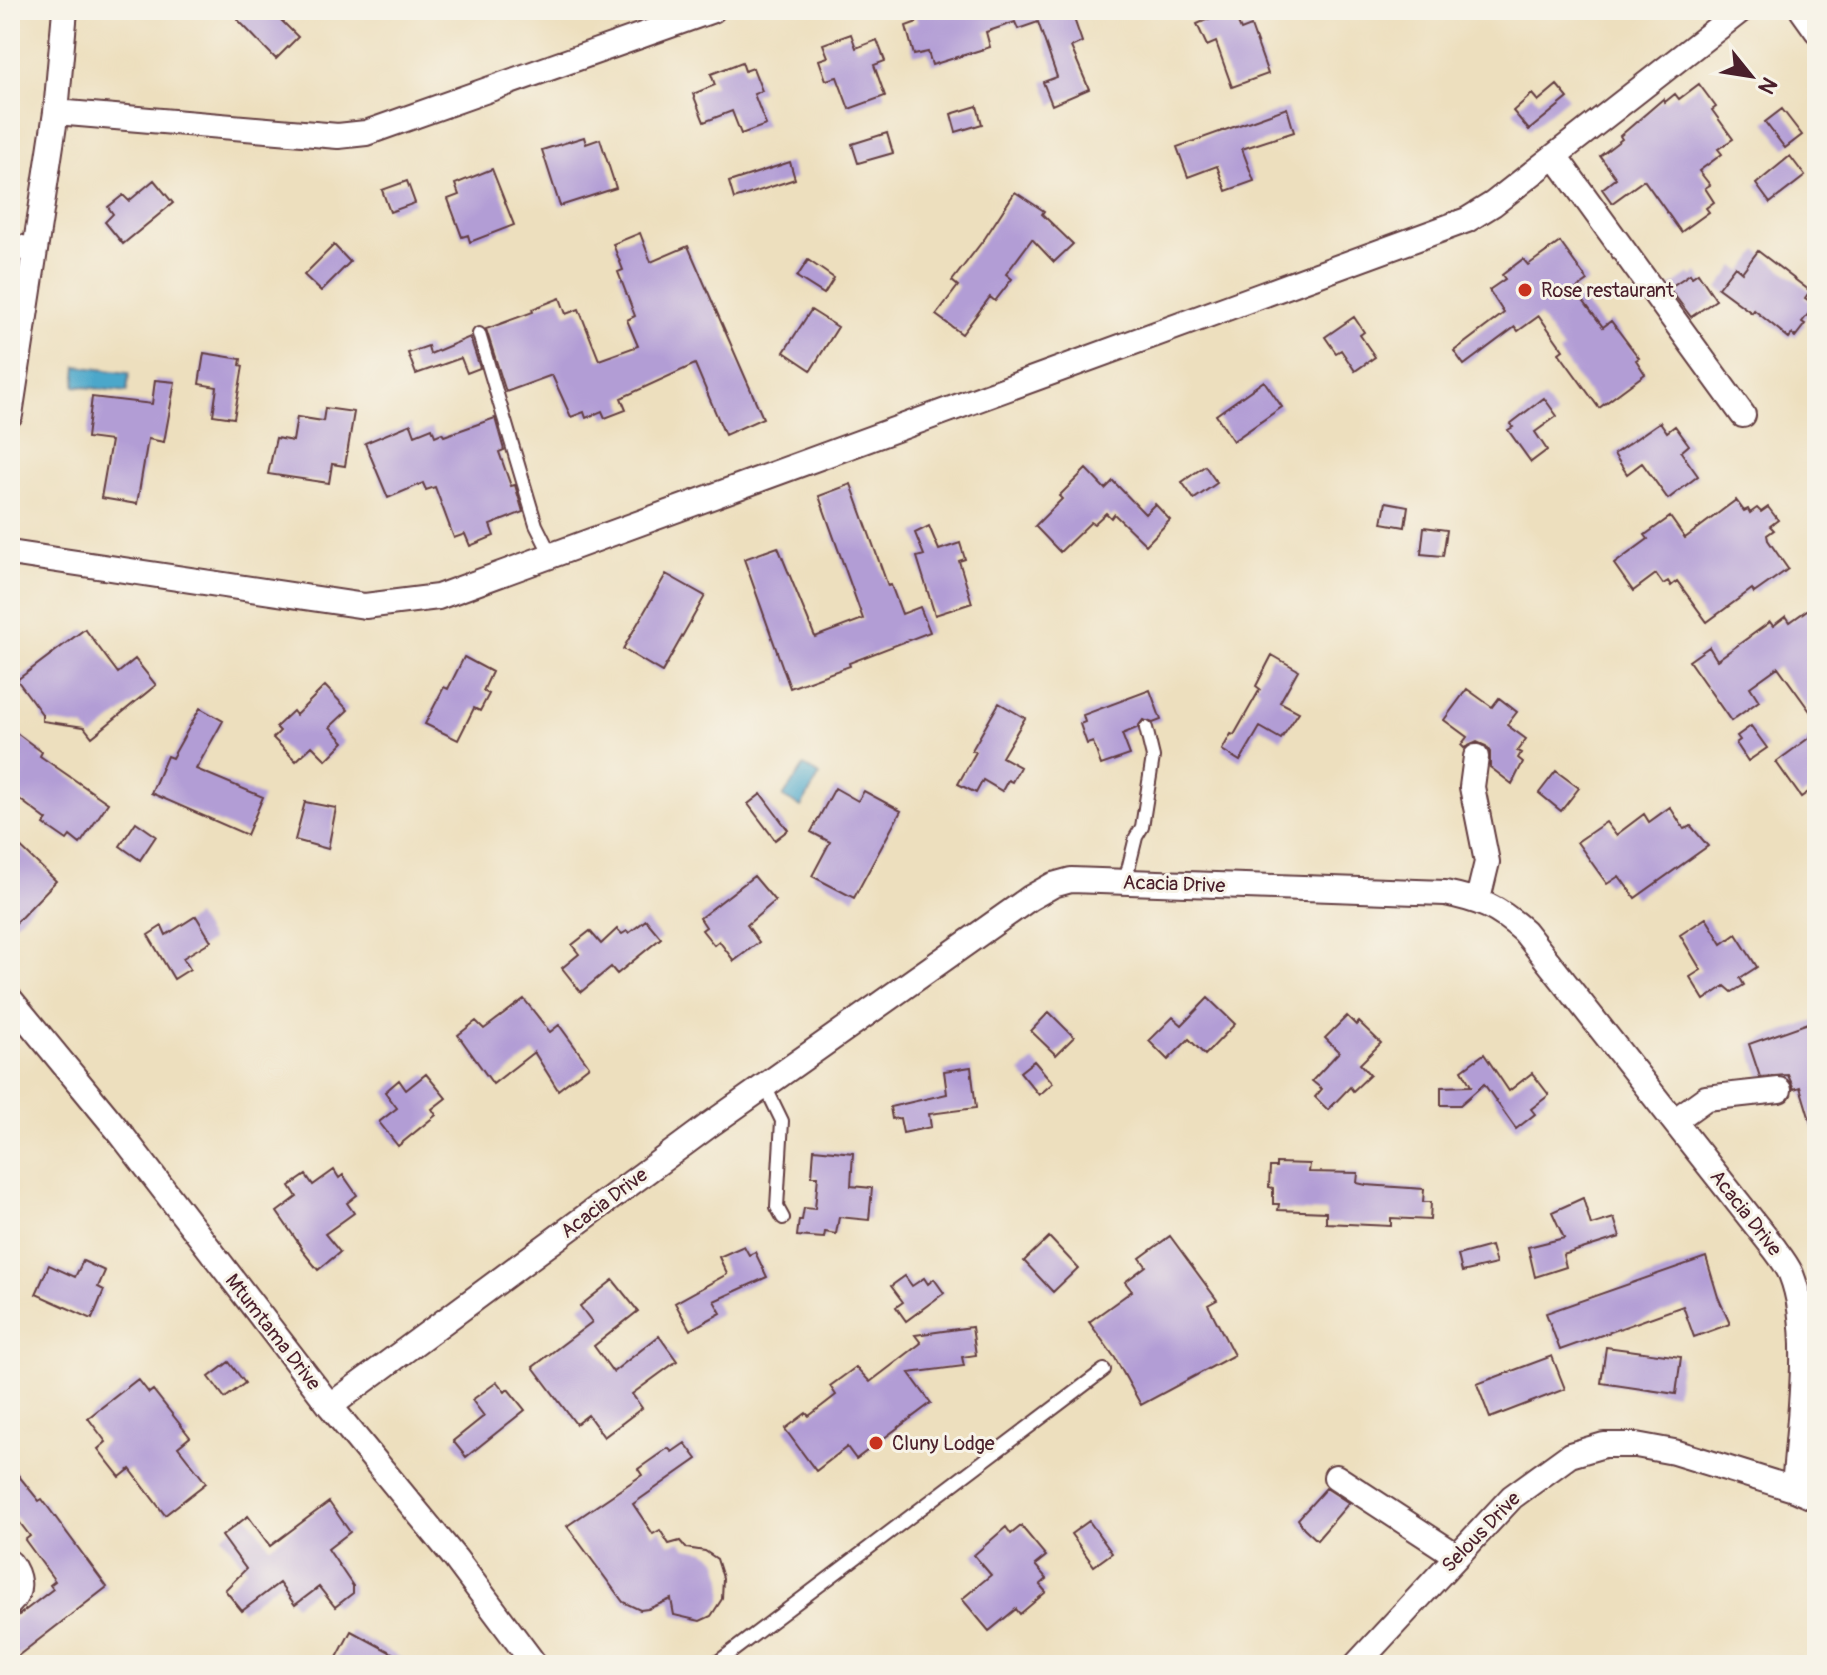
<svg xmlns="http://www.w3.org/2000/svg" width="1827" height="1675" viewBox="0 0 1827 1675" font-family="Pangolin,sans-serif">
<style>
.water{fill:#4ca7ca;stroke:#4b637a;stroke-width:2}
.building{fill:#b29dd5}
.lines{fill:none;stroke-linecap:round;stroke-linejoin:round}
.service-casing{stroke:#623c41;stroke-width:16}
.minor-casing{stroke:#623c41;stroke-width:28}
.service{stroke:#fff;stroke-width:12}
.minor{stroke:#fff;stroke-width:24}
.poi-dot{fill:#c8321e;stroke:#f7f3e8;stroke-width:3}
.labels{text-anchor:middle;dominant-baseline:central;stroke-width:6;stroke-linejoin:round;paint-order:stroke}
.poi-label{font-size:20px;fill:#4a1f2b;stroke:#f7f3e8;text-anchor:start}
.street-label{font-size:20px;fill:#4a1f2b;stroke:#f7f3e8}
</style>
<rect width="100%" height="100%" fill="#f7f3e8"/>
<filter id="ink" filterUnits="userSpaceOnUse"><feTurbulence type="fractalNoise" baseFrequency=".0125" numOctaves="2"/><feDisplacementMap in="SourceGraphic" scale="16" xChannelSelector="R" yChannelSelector="G"/><feConvolveMatrix kernelMatrix="1 2 1 2 8 2 1 2 1" color-interpolation-filters="sRGB"/></filter>
<filter id="wash" filterUnits="userSpaceOnUse"><feTurbulence type="fractalNoise" baseFrequency=".006" numOctaves="4" result="noise"/><feDisplacementMap in="SourceGraphic" scale="32" xChannelSelector="R" yChannelSelector="G"/><feGaussianBlur stdDeviation="1.8" result="paint"/><feColorMatrix in="noise" values="0 0 0 0 0 0 0 0 0 0 0 0 0 0 0 0 0 1.4 0 .05"/><feComposite in="paint" operator="in"/></filter>
<g filter="url(#wash)">
<rect width="100%" height="100%" fill="#eddfbe"/>
<path class="water" d="M77,366L129,373L127,392L75,386Z
M804,766L820,775L801,807L783,797Z"/>
<g id="blocks">
<path class="building" d="M247,10H271L298,37L276,59L238,20Z
M927,10H1071L1082,42L1071,47L1089,89L1052,105L1043,82L1057,77L1038,22L1018,29L1015,22L986,32L990,47L932,65L928,52L914,55L906,26L917,22L915,14Z
M1229,10H1232L1241,30L1251,26L1268,74L1232,87L1216,42L1207,46L1197,24Z
M851,34L856,48L877,40L885,61L874,65L885,96L849,109L837,77L826,80L819,60L828,57L823,44Z
M742,62L745,71L753,68L762,91L754,94L766,125L741,134L732,111L704,122L693,94L715,85L711,74Z
M1699,84L1716,107L1712,110L1733,139L1718,149L1722,154L1699,171L1710,185L1705,188L1714,202L1706,208L1709,212L1681,232L1644,180L1612,203L1602,189L1616,178L1600,156L1622,139L1620,136L1663,99L1665,102L1675,94L1679,99Z
M1557,85L1568,98L1529,130L1513,111L1532,94L1538,101Z
M977,106L982,124L956,132L951,114Z
M1287,108L1294,132L1242,149L1254,181L1226,191L1217,166L1188,177L1177,147Z
M1782,109L1802,135L1785,148L1765,122Z
M887,133L893,153L858,163L852,144Z
M584,137L586,144L600,139L616,188L560,206L542,150Z
M1790,156L1805,176L1770,203L1756,184Z
M790,162L795,179L734,199L729,182Z
M492,169L514,225L470,242L468,235L462,237L448,199L459,195L455,184Z
M154,180L173,203L123,244L105,222L113,214L108,207L123,195L129,201Z
M407,181L415,203L390,212L382,190Z
M1015,192L1044,211L1042,214L1073,244L1054,262L1032,239L1006,274L1012,279L995,301L990,297L962,334L936,315L958,286L952,281L985,238Z
M640,233L651,262L688,246L763,418L725,435L695,364L621,398L626,410L605,418L602,411L586,418L584,412L571,417L552,375L506,392L486,329L533,312L532,309L560,298L566,314L579,309L599,360L638,346L627,320L635,316L618,272L623,270L613,244Z
M1560,242L1588,281L1575,290L1603,327L1611,321L1639,358L1636,360L1645,374L1599,408L1559,353L1563,350L1539,316L1518,331L1515,327L1464,365L1454,351L1504,313L1489,290L1505,279L1502,275L1523,259L1528,265Z
M334,245L350,262L321,291L304,275Z
M1758,251L1810,291L1805,298L1815,305L1802,322L1805,324L1795,337L1792,334L1789,338L1754,310L1752,313L1718,288L1735,266L1742,272Z
M808,260L834,278L824,294L797,277Z
M1698,273L1716,300L1691,317L1669,288L1690,274L1692,277Z
M811,310L838,327L811,370L784,352Z
M1354,317L1364,332L1360,335L1375,357L1355,371L1341,350L1336,353L1325,337Z
M470,337L480,368L467,373L461,358L416,374L408,353L428,346L430,354Z
M204,353L241,359L240,365L243,366L234,418L213,415L217,387L199,384Z
M155,380L175,382L164,442L148,439L137,504L101,498L111,441L87,438L92,397L152,404Z
M1264,381L1282,407L1233,441L1216,415Z
M1544,398L1557,416L1535,432L1547,450L1531,462L1508,430L1513,427L1510,424Z
M325,408L354,412L345,466L332,464L329,483L268,474L276,438L293,441L297,417L323,421Z
M495,418L504,450L499,452L511,486L515,485L523,512L490,525L494,536L470,546L465,534L454,538L435,487L426,490L423,483L388,498L365,443L411,424L415,435L432,428L435,436L442,433L444,436Z
M1660,422L1667,432L1675,426L1689,445L1681,452L1698,476L1668,499L1642,463L1627,474L1614,454Z
M1205,466L1217,483L1194,499L1182,482Z
M1086,469L1105,489L1113,481L1145,514L1155,504L1170,520L1146,545L1114,514L1111,518L1106,513L1094,524L1091,522L1060,552L1035,526L1062,499L1059,496Z
M851,484L888,586L891,585L902,614L920,607L930,632L849,663L850,666L790,688L744,559L778,547L815,637L863,619L819,496Z
M1736,500L1744,511L1748,509L1750,513L1757,508L1761,512L1768,507L1778,520L1770,526L1774,530L1767,535L1768,540L1788,569L1754,593L1752,589L1707,622L1677,581L1671,586L1668,581L1663,584L1656,574L1633,591L1614,564L1648,539L1645,535L1670,517L1685,538Z
M1386,502L1408,506L1405,527L1382,523Z
M929,526L939,550L960,543L965,559L959,561L972,603L935,615L917,557L924,555L915,533Z
M1424,527L1447,530L1443,556L1421,554Z
M666,574L705,596L662,672L623,649Z
M1817,603V646L1810,651L1817,660V721L1778,667L1750,687L1759,701L1731,721L1689,661L1709,647L1717,660L1770,622L1773,626L1786,616L1790,622Z
M85,629L118,673L135,659L156,685L92,737L84,727L42,721V714L17,680Z
M1272,655L1298,670L1280,702L1299,712L1281,739L1260,727L1240,761L1222,750L1231,734L1234,735L1260,689L1256,686Z
M464,657L492,672L483,691L489,694L480,711L474,708L458,740L425,724L444,687L448,689Z
M325,686L348,710L330,727L344,742L326,760L312,746L296,761L273,738L280,731L276,727L293,711L296,715Z
M1467,689L1492,707L1499,698L1517,712L1507,725L1526,739L1517,751L1521,753L1518,758L1523,762L1512,784L1490,767V752L1486,746L1477,742L1464,748L1461,745L1467,737L1444,720Z
M1150,690L1161,720L1153,723L1143,720L1137,728L1122,734L1130,755L1101,765L1093,742L1087,744L1080,724L1085,722L1083,715Z
M999,703L1025,718L1002,757L1020,767L1012,782L1008,780L1002,791L983,780L976,793L958,784L976,752L972,750Z
M200,708L223,721L196,769L263,797L247,835L151,793L167,756L172,758Z
M1751,726L1767,748L1748,761L1736,743L1740,740L1737,736Z
M10,728L42,752L40,756L108,803L80,844L70,836L67,840L44,824L47,820L10,792Z
M1817,732V786L1801,797L1776,762Z
M1556,771L1579,788L1561,811L1539,793Z
M835,788L858,801L864,791L901,811L854,898L812,876L830,842L811,832Z
M761,794L788,830L775,840L748,804Z
M305,802L336,808L328,849L295,840Z
M1670,807L1684,829L1691,826L1708,846L1635,898L1619,876L1607,884L1577,842L1606,822L1616,835L1644,814L1649,822Z
M136,822L156,836L140,860L120,846Z
M10,837L56,881L10,929Z
M754,876L775,901L747,925L759,942L734,961L719,941L714,945L702,930L706,927L700,918Z
M196,916L211,941L183,958L190,969L174,979L148,935L162,926L166,935Z
M1706,918L1722,944L1736,934L1757,967L1740,978L1744,985L1732,992L1725,986L1704,1000L1690,977L1701,970L1680,935Z
M646,920L661,938L617,974L611,967L581,992L562,968L579,954L572,945L590,931L601,944L617,929L622,934L627,931L629,933Z
M1208,998L1235,1024L1205,1055L1189,1039L1168,1060L1149,1041L1173,1017L1182,1025Z
M524,999L550,1032L559,1025L589,1066L558,1090L534,1052L493,1084L458,1035L476,1021L484,1029Z
M1049,1012L1074,1037L1056,1055L1031,1031Z
M1347,1016L1356,1025L1359,1022L1381,1043L1360,1064L1370,1075L1353,1091L1350,1087L1328,1110L1315,1097L1322,1089L1312,1081L1339,1052L1325,1038Z
M1817,1020V1130H1813L1800,1087L1794,1089L1788,1075L1760,1077L1749,1044Z
M1484,1054L1509,1091L1532,1073L1549,1095L1531,1109L1535,1114L1516,1129L1484,1084L1460,1105H1441V1087L1471,1086L1462,1070Z
M1034,1061L1053,1083L1039,1095L1020,1072Z
M971,1067L976,1108L929,1114L931,1127L903,1133L900,1118L892,1119L890,1107L947,1094L944,1071Z
M426,1074L446,1098L432,1109L436,1115L398,1146L379,1122L397,1108L385,1092L399,1080L406,1090Z
M814,1149L853,1153L851,1186L872,1188L869,1220L839,1217L836,1234L825,1232L824,1238L797,1236L799,1220H802L804,1208L815,1209L818,1176H812Z
M1276,1163L1310,1164L1309,1172L1358,1173L1357,1183L1366,1185L1424,1189L1423,1202H1431L1430,1220L1391,1218V1226L1326,1223V1212L1278,1210L1279,1204H1273V1188L1269,1187L1270,1167H1276Z
M334,1170L339,1178L343,1175L357,1195L347,1203L354,1213L325,1234L340,1252L318,1270L301,1249L302,1248L277,1212L297,1197L290,1186L306,1175L313,1185Z
M1583,1198L1591,1225L1614,1218L1620,1237L1563,1255L1566,1267L1535,1277L1528,1247L1564,1238L1552,1212Z
M1170,1236L1217,1300L1208,1305L1234,1355L1141,1405L1115,1358L1089,1322L1132,1291L1125,1282L1146,1266L1140,1258Z
M1049,1237L1078,1268L1053,1292L1024,1261Z
M744,1246L749,1255L755,1252L767,1277L714,1301L721,1313L690,1330L675,1303L727,1274L719,1257Z
M1491,1246L1496,1264L1462,1272L1458,1255Z
M1706,1257L1718,1297L1730,1324L1694,1337L1683,1306L1560,1350L1546,1313Z
M83,1261L105,1271L98,1287L104,1290L92,1319L36,1294L49,1265L75,1277Z
M905,1276L912,1286L924,1278L928,1284L934,1279L944,1293L906,1321L896,1307L903,1302L891,1286Z
M613,1280L638,1311L594,1346L613,1372L659,1336L677,1361L632,1394L642,1408L604,1437L588,1415L576,1424L533,1367L592,1322L580,1306Z
M972,1327L976,1355L962,1357L964,1366L909,1373L931,1403L856,1459L847,1447L816,1471L785,1429L806,1413L809,1416L836,1395L830,1386L856,1367L870,1382L921,1343L915,1335Z
M1606,1347L1681,1357L1676,1394L1601,1383Z
M1552,1356L1565,1389L1490,1418L1477,1384Z
M229,1362L245,1383L225,1398L209,1377Z
M138,1379L149,1393L153,1390L190,1437L178,1447L206,1483L165,1515L130,1469L120,1477L98,1449L106,1442L88,1418Z
M497,1382L505,1392L508,1389L525,1410L466,1457L453,1441L484,1416L472,1400Z
M685,1443L697,1459L633,1504L653,1534L660,1530L669,1544L680,1541L686,1548L705,1551L717,1559L723,1578L722,1599L711,1616L700,1621L674,1615L671,1599L648,1609L640,1610L623,1602L567,1526L642,1475L638,1469L668,1448L672,1452Z
M10,1465L39,1501L42,1499L107,1587L10,1662V1622L53,1589L50,1585L55,1581L25,1540L30,1536L10,1510Z
M1326,1488L1349,1503L1317,1540L1304,1528L1298,1519Z
M329,1502L350,1532L328,1549L353,1586V1593L335,1607L319,1587L295,1605L279,1583L242,1611L225,1590L246,1569L222,1536L248,1516L270,1546Z
M1089,1521L1112,1553L1094,1566L1071,1534Z
M1021,1526L1046,1556L1035,1565L1047,1579L1040,1585L1046,1592L1020,1614L1016,1609L989,1631L962,1599L991,1575L974,1555L1006,1527L1011,1534Z
M351,1631L414,1665H333Z"/>
</g>
</g>
<g filter="url(#ink)">
<use href="#blocks" fill-opacity="0" stroke="#623c41" stroke-width="2"/>
<g class="lines">
<g class="service-casing">
<path id="service" d="M479,334L536,525L551,555
M1125,882L1136,837L1142,827L1153,757L1146,728
M765,1086L782,1121L777,1207L783,1218
M714,1665L1104,1370"/>
</g>
<g class="minor-casing">
<path id="minor" d="M1802,10L1817,31
M56,112L338,136L366,133L713,10
M1555,156L1743,415
M10,246L35,250
M10,415L56,112L65,10
M10,553L365,606L438,597L1467,220L1493,204L1741,10
M1476,757L1472,787L1487,862L1478,899
M10,999L121,1134L330,1406L455,1558L535,1665
M1674,1121L1706,1098L1779,1090
M330,1406L708,1126L1030,898L1053,885L1071,880L1445,893C1480,900 1497,907 1524,931L1774,1248C1780,1256 1787,1265 1791,1274C1814,1331 1798,1427 1794,1489
M1336,1477L1457,1556
M10,1563C19,1575 23,1591 10,1603
M1356,1665L1512,1497L1570,1455L1604,1445H1636L1674,1452L1794,1489L1817,1499"/>
</g>
<use href="#service" class="service"/>
<use href="#minor" class="minor"/>
</g>
</g>
<g class="poi-dot">
<circle cx="1525" cy="290" r="8"/>
<circle cx="876" cy="1443" r="8"/>
</g>
<g class="labels">
<g class="poi-label">
<text x="1541" y="290">Rose restaurant</text>
<text x="892" y="1443">Cluny Lodge</text>
</g>
<g class="street-label">
<text transform="translate(1174 884) rotate(2)">Acacia Drive</text>
<text transform="translate(604 1203) rotate(-37)">Acacia Drive</text>
<text transform="translate(1746 1213) rotate(52)">Acacia Drive</text>
<text transform="translate(273 1332) rotate(52)">Mtumtama Drive</text>
<text transform="translate(1481 1532) rotate(-46)">Selous Drive</text>
</g>
</g>
<rect width="1827" height="1675" fill="none" stroke="#f7f3e8" stroke-width="40"/>
<g transform="translate(1751 76) rotate(120)" stroke="#f7f3e8" stroke-width="6" paint-order="stroke">
<path d="M0-6L14 30L0 20L-14 30Z" fill="#4a1f2b"/>
<text y="-12" font-size="22" font-weight="bold" text-anchor="middle" fill="#4a1f2b">N</text>
</g>
</svg>
